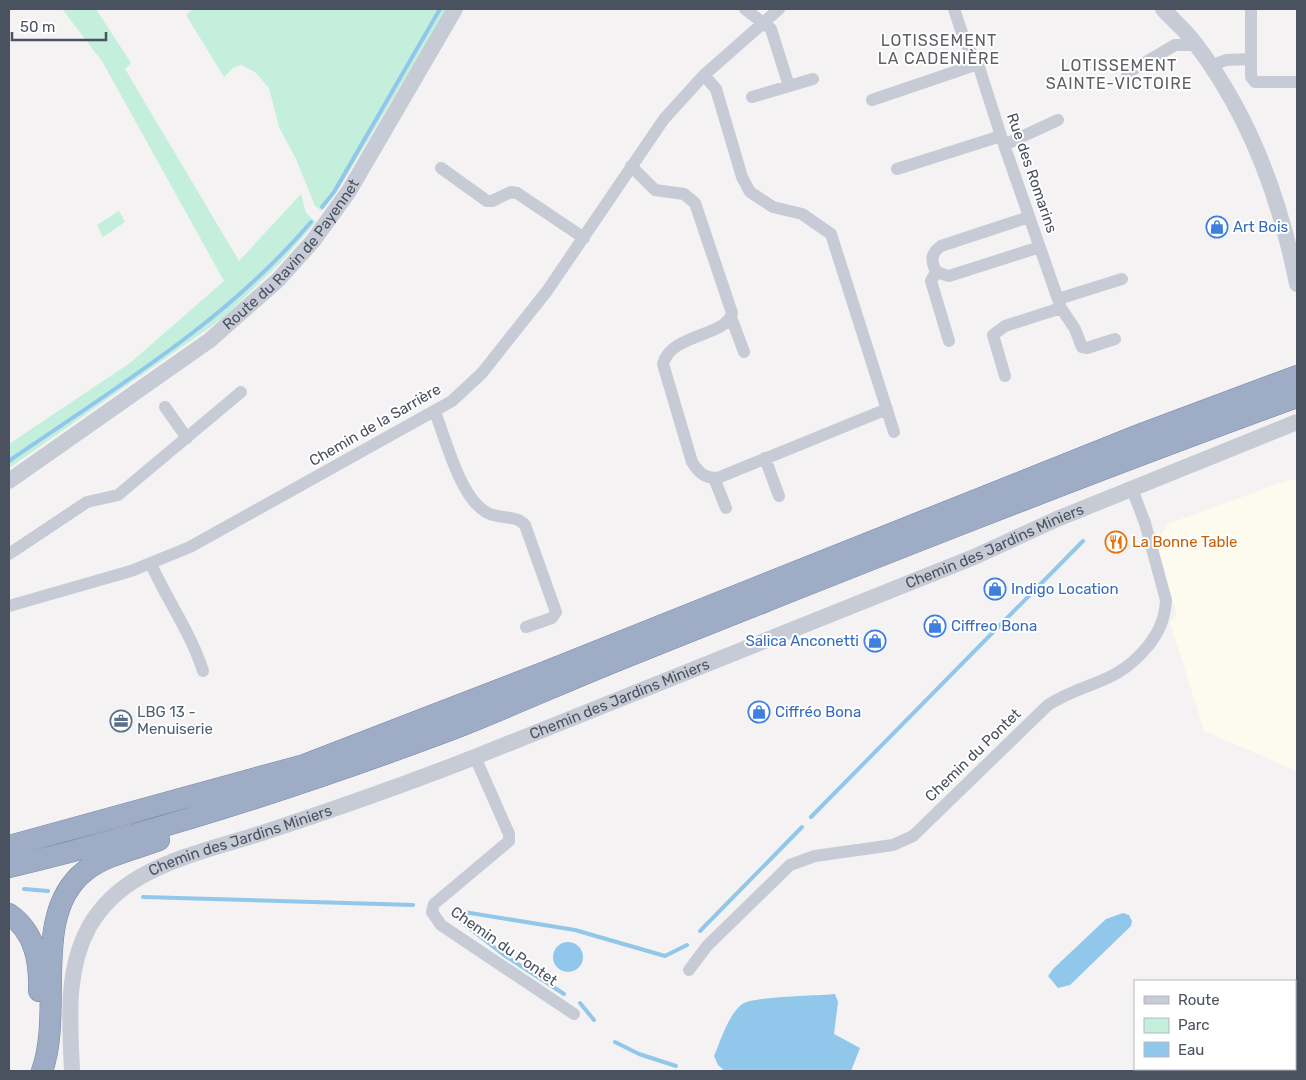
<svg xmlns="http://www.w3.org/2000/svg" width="1306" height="1080" viewBox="0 0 1306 1080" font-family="Rubik,sans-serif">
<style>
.commercial{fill:#fcfbed}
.green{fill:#c3efdc}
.water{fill:#91c7eb}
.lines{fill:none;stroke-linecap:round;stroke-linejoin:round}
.stream{stroke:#91c7eb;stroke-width:4}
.trunk-casing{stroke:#7686aa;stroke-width:22}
.minor{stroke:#c6cbd6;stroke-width:12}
.tertiary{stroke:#c6cbd6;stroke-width:16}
.trunk{stroke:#9facc6;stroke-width:21}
.rail-casing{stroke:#b4b5bc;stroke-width:5.5}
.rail{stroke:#fff;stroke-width:4;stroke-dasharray:11;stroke-linecap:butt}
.labels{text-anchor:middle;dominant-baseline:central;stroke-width:4;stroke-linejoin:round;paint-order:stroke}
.street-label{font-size:15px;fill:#4a515f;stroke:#fff}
.shop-label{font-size:15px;fill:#366cbe;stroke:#fff;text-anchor:start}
.food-label{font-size:15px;fill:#c56008;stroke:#fff;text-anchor:start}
.service-label{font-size:15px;fill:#4e5e75;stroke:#fff;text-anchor:start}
.neighbourhood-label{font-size:16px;letter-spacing:1px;fill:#5e6066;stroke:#fff}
</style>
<rect width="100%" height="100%" fill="#f4f2f2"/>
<path class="commercial" d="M1291,479L1297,481V771L1204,731L1170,622L1177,614L1154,544L1168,524Z"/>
<path class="green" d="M62,9H96L131,63L125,69L239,261L301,194L306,213L316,222L280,263L223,318L9,468V444L130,363L224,281L102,61Z
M193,9H447L341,185L322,211L315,206L297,161L279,127L269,88L255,72L241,65L233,68L224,77L186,15Z
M119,211L125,222L103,237L97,225Z"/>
<path class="water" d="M1123,913L1129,915L1132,921L1131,926L1070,985L1058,988L1048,976L1053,969L1106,919Z
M553 957a15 15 0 1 1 30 0a15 15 0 1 1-30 0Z
M835,994L838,1002L834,1034L860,1048L851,1071H725L718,1065L714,1056C721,1040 728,1016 741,1005C750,996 818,996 835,994Z"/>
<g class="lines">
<path class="stream" d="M322,207L334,192L440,9
M9,461C115,388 227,321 311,222
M811,817L1083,541
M24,889L48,891
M143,897L413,905
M458,911L575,930L665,956L687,945
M459,920L504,955L564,994
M700,931L802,827
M580,1003L594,1020
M615,1042L639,1054L676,1066"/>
<g class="trunk-casing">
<path id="trunk" d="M9,846L304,765L540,674L1144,433L1297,376
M9,867C158,832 306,784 450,730C514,705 577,676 641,651C859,564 1077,477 1297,397
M9,914C35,932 40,961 39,991
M42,1071C64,1010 30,914 85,871C105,855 136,849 159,840"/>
</g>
<path class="minor" d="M745,9L771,29L789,86
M954,9L965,42L978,64L1001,136L1061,308L1075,329L1082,347L1087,348L1115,339
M1251,9V59
M1210,66L1226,60L1251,59V77L1255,82H1297
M1127,73L1175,45H1196
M704,75L716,89L742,177L750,192L773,207L802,214L831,234L894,432
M752,97L813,79
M872,100L978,64
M1004,145L1058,120
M631,166L655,190L684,194L695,203L732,313C726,337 671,333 663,364L692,462C699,473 706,480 720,477L887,409
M441,168L487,201H492L511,192L517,193L584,238
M897,169L1001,136
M1029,217L941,246C930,254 931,260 936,272L949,276L1040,247
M936,272L931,281L949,341
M1058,299L1122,279
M731,317L744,352
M1005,376L993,335L1005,326L1061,308
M165,407L187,438
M435,412C446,440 460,497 486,512C498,520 516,514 525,525L556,612L552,618L526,627
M765,458L779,496
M714,478L726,508
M9,554L87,502L118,495L241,392
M151,564C167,600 191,633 203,671
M9,606L131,571L190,547L452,401L482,373L547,291L664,119L704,75L779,9
M475,757L509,834V841L434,904L432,912L441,925L574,1014
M689,970L707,946L790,865L815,856L893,845L913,836L1048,705C1088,680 1115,686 1148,646C1159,632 1165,619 1166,600L1145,523L1132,489"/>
<g class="tertiary">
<path d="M1163,9C1173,20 1185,30 1194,42C1249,113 1280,198 1297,284"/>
<path id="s1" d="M9,481L210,340L278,280L313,241L349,191L455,9"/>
<path id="s2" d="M72,1071C70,1022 65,971 89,927C101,906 119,889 140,877C178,855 226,845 268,831C338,808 406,784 475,757L974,557L1057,519L1297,422"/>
</g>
<use href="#trunk" class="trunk"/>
<g class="rail-casing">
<path id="rail" d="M1295,1042L1297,1040
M1240,1071L1245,1069"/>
</g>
<use href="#rail" class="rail"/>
</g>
<defs>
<g id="shop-ring" transform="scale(1.125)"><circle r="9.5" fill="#fff" stroke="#3f7fe0" stroke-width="1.5"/><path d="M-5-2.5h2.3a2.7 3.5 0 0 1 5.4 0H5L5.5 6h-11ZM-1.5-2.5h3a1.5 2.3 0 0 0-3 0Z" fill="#3f7fe0"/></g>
<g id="restaurant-ring" transform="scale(1.125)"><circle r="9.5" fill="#fff" stroke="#e8710a" stroke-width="1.5"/><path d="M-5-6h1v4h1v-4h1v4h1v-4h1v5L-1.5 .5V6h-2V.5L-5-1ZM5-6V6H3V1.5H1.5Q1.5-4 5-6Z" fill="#e8710a"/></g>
<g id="office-ring" transform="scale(1.125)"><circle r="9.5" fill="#fff" stroke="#5c6f8a" stroke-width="1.5"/><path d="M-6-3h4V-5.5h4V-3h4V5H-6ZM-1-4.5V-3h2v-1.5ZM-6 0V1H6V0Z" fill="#5c6f8a"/></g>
</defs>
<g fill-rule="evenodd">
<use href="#shop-ring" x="1217" y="227"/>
<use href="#restaurant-ring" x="1116" y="542"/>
<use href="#shop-ring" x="995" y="589"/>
<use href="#shop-ring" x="935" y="626"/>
<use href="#shop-ring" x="875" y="641"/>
<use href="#shop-ring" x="759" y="712"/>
<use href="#office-ring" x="121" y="721"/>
</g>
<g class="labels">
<g class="street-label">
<text transform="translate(1032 173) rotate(71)">Rue des Romarins</text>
<text stroke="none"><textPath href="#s1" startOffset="364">Route du Ravin de Payennet</textPath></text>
<text transform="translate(375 425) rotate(-30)">Chemin de la Sarrière</text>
<text stroke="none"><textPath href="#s2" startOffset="1136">Chemin des Jardins Miniers</textPath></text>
<text stroke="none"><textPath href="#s2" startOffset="731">Chemin des Jardins Miniers</textPath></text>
<text transform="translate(973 755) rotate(-44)">Chemin du Pontet</text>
<text stroke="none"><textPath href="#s2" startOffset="326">Chemin des Jardins Miniers</textPath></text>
<text transform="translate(504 946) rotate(35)">Chemin du Pontet</text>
</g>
<g class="shop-label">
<text x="1233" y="227">Art Bois</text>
<text x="1011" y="589">Indigo Location</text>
<text x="951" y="626">Ciffreo Bona</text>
<text x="859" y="641" text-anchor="end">Salica Anconetti</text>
<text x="775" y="712">Ciffréo Bona</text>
</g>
<g class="food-label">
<text x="1132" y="542">La Bonne Table</text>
</g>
<g class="service-label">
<text x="137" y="712">LBG 13 -<tspan x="137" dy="17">Menuiserie</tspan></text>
</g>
<g class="neighbourhood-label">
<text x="939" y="40">LOTISSEMENT<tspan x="939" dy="18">LA CADENIÈRE</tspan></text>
<text x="1119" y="65">LOTISSEMENT<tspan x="1119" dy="18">SAINTE-VICTOIRE</tspan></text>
</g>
</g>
<rect width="1306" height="1080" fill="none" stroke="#4a515f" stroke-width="20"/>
<rect x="1134" y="980" width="162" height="90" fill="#ffffff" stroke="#b7b9bf"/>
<rect x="1144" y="996" width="25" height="8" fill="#c6cbd6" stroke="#b7b9bf"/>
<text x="1178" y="1005" font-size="15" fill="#4a515f">Route</text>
<rect x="1144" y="1018" width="25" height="15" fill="#c3efdc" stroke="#b7b9bf"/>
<text x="1178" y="1030" font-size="15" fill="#4a515f">Parc</text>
<rect x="1144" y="1042" width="25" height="15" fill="#91c7eb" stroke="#b7b9bf"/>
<text x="1178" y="1055" font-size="15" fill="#4a515f">Eau</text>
<path d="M12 32v8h94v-8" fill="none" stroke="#4a515f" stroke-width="2.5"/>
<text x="20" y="32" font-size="15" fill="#4a515f" stroke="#ffffff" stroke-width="4" paint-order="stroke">50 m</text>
</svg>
